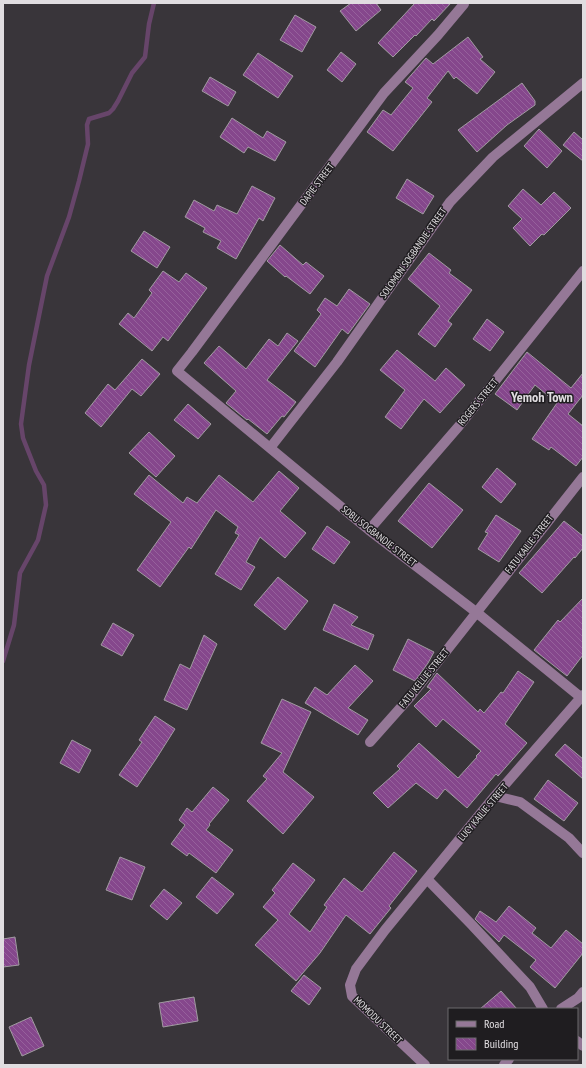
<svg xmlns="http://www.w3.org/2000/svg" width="586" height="1068" viewBox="0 0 586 1068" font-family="'PT Sans Narrow',sans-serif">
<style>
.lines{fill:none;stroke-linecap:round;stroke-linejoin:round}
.stream{stroke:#67456a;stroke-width:4.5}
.building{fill:url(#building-back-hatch);stroke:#a19ba1}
.minor{stroke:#957897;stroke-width:10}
.labels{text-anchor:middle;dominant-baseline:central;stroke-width:3;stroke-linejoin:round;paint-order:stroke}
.street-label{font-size:10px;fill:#e0dde0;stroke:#1f1d20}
.district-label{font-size:14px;font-weight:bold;fill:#e0dde0;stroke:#1f1d20}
</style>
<defs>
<pattern id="building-back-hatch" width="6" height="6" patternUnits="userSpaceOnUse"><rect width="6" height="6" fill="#85478c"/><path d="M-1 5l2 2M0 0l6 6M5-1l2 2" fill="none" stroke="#96619c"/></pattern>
</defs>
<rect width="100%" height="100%" fill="#39353a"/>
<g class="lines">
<path class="stream" d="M3,661L14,625L20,573L38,540L46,505L44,485L36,471L23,438L21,424L29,365L47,276L69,217L79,181L88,144L87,125L89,119L109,113L113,109L118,101L132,73L145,57L149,24L154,3"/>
</g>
<path class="building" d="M351,3H376L381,10L356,31L340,11Z
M415,3H451L434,21L432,19L416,36L415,35L393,57L378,43Z
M295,15L316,27L302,52L280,40Z
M468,37L483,57L480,59L495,72L477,94L456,77L454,79L448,71L427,98L432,102L393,151L367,132L383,110L391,115L413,88L405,82L426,58L433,64Z
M341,52L356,64L342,82L327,70Z
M258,53L293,76L278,98L243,75Z
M210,77L236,92L228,106L202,91Z
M522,83L535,101V105L507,125L477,152L458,130Z
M232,118L263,138L267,131L286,142L275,161L248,147L244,153L220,137Z
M539,129L562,151L547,168L524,146Z
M574,132L583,140V161L563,145Z
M407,179L434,196L423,214L396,198Z
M252,186L275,198L263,221L259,218L236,259L217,248L221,241L203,232L205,228L185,217L194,200L214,211L217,205L237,214Z
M523,189L541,205L554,192L571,208L544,235L542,234L530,246L513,228L522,219L508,206Z
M144,231L170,247L157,268L131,251Z
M280,245L303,265L306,262L324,276L310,294L286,276L285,277L267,261Z
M429,253L451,270L449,273L472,290L448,321L452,324L435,347L418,334L440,306L408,279Z
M163,271L179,282L186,273L207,288L168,341L163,337L152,351L119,324L128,313L134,318L152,293L149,290Z
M349,289L370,304L348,334L342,329L315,367L294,351L321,314L317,310L325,298L337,306Z
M487,319L504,332L490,351L473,339Z
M287,333L298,341L267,380L296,402L284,417L282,416L267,434L248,419L247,420L226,403L236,391L204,363L219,346L246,369L269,339L278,346Z
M397,350L435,381L446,368L465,385L440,413L424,399L401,429L385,417L405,390L380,370Z
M527,352L571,388L583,373V395L568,414L583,426V457L576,466L551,447L549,450L532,439L557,403L535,385L517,410L495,394Z
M142,359L160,374L141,396L132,389L101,427L85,413L108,384L115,390Z
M188,404L211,424L198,439L174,420Z
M149,432L175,456L156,477L129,453Z
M497,468L516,484L501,503L482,487Z
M279,471L299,488L280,511L306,533L285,558L260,537L246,562L255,567L241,590L215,574L239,535L235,533L238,527L216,510L191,549L189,547L160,587L137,570L171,522L134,494L149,475L183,503L187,497L197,503L219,475L253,502Z
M429,483L463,510L432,548L398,521Z
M496,515L521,531L499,562L478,549L488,533L485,532Z
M564,521L583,536V548L575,558L574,557L542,593L519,573Z
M327,526L350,542L334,564L312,549Z
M278,577L308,601L285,630L254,605Z
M583,598V655L567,676L534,650L558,620L560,622Z
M334,604L358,617L351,625L374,635L368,650L323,630Z
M113,623L134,635L122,656L101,645Z
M204,635L217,644L187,710L164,700L180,664L190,669Z
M408,639L434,652L428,663L415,681L393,670Z
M355,665L373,681L348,708L368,720L358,735L305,703L315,687L327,695Z
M518,671L534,682L505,724L527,743L498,776L496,774L467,808L445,789L437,799L416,783L388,808L373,793L400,769L397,766L419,743L458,778L477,757L476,756L481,751L443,719L436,727L414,706L431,689L427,687L437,673L478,712L480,709L484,713L501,692L503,693Z
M282,699L311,712L283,772L314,797L283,834L247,801L267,779L263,776L282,753L261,743Z
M155,716L175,729L156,759L137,787L119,775L142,742L139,740Z
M72,740L91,750L79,773L60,763Z
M565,744L583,759V779L555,755Z
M548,780L578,803L564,821L534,799Z
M213,787L229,800L209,824L210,825L206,830L233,850L216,873L189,853L187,856L171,844L185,825L179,820L187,808L192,812Z
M394,852L417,871L389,906L391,908L370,934L346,915L320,953L296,981L255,945L278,920L263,907L275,893L272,890L293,863L315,880L289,914L310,932L327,907L324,905L344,878L362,892Z
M120,857L145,867L132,900L106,890Z
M212,877L234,894L217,914L196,897Z
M164,889L182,903L167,920L150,906Z
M509,906L536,928L532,933L551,948L566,930L583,944V953L555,988L530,967L536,960L504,935L499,942L475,919L480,911L496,922Z
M15,937L19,965L3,967V939Z
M304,975L321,988L309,1005L291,991Z
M501,991L517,1009H480Z
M194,997L198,1021L163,1027L159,1003Z
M31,1017L44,1046L22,1056L9,1027Z"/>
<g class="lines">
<path class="minor" d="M464,4L438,35L384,93L192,352L177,371L369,530L476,612L583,699
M270,448L337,362L450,202L493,157L583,83
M369,530L459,426L583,271
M370,742L410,697L583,477
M495,796L520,802L569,838L583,853
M427,879L472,925L530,987L543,1009
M561,1009L578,998L583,992
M577,1041L583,1046
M425,1065L352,996L350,985L356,969L385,930L495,796L583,695
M504,1065L509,1059"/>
</g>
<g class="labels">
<g class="street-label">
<text transform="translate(317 184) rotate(-53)">DAPIE STREET</text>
<text transform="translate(413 253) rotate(-55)">SOLOMON SOGBANDIE STREET</text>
<text transform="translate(478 402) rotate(-51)">ROGERS STREET</text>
<text transform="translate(379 536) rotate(38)">SOBU SOGBANDIE STREET</text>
<text transform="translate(529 544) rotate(-52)">FATU KAILIE STREET</text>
<text transform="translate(424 678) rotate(-51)">FATU KELLIE STREET</text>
<text transform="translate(483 812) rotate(-50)">LUCY KAILIE STREET</text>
<text transform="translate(378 1020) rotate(44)">MOMODU STREET</text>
</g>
<g class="district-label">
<text x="542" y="397">Yemoh Town</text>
</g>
</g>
<rect width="586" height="1068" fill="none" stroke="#e0dde0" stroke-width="8"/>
<rect x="448" y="1008" width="130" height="52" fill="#1f1d20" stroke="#6c6a6d"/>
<rect x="456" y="1021" width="20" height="6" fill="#957897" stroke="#6c6a6d"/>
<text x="484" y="1028" font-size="12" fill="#e0dde0">Road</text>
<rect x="456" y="1038" width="20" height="12" fill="url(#building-back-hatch)" stroke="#6c6a6d"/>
<text x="484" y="1048" font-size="12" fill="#e0dde0">Building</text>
</svg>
